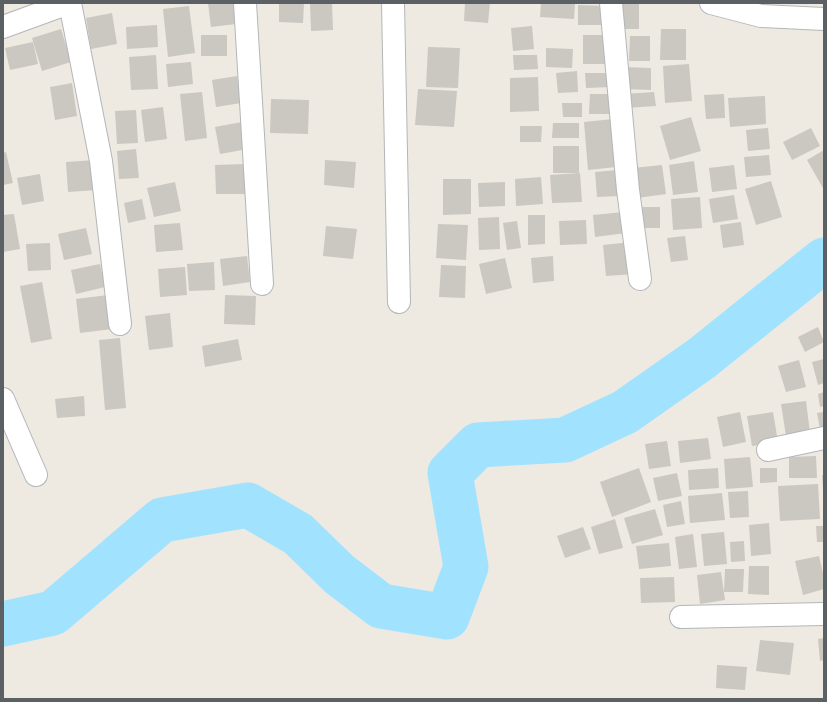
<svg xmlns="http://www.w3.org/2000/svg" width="827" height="702" font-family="'Sofia Sans Condensed',sans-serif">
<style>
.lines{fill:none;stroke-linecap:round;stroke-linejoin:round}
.river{stroke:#a1e3ff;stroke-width:45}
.building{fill:#cbc7c1}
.minor-casing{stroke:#b3b6ba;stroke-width:24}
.minor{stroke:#fff;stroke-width:22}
</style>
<rect width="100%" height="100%" fill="#eeeae2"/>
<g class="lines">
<polyline class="river" points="3,624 53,613 162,520 248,505 298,534 339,574 381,606 447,617 466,567 450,473 478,445 565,440 625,412 702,358 824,260"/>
</g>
<g class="building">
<polygon points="208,3 241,3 244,23 211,27"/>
<polygon points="279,3 304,3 303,23 279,22"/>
<polygon points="310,3 332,3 333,30 311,31"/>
<polygon points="465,3 490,3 488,23 464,21"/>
<polygon points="541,3 575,3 574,19 540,17"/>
<polygon points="617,3 639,3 639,29 616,29"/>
<polygon points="578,5 606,6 605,25 578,25"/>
<polygon points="189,6 195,53 168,57 163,9"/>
<polygon points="112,13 117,44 91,49 86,18"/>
<polygon points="157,25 158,47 127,49 126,27"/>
<polygon points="532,26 534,49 513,51 511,28"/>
<polygon points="61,29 71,62 42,71 32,38"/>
<polygon points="661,29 686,29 686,60 660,60"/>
<rect x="201" y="35" width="26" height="21"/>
<rect x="583" y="35" width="27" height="29"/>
<polygon points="630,36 650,36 650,61 629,61"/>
<polygon points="33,42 38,64 10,70 5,48"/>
<polygon points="428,47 460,48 458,88 426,87"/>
<polygon points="546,48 573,49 572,68 546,67"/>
<polygon points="156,55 158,89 131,90 129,57"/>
<polygon points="513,55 537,55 538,69 514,70"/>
<polygon points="191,62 193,84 168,87 166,64"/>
<polygon points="689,64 692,101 665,103 663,66"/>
<polygon points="623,67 651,68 651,90 623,89"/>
<polygon points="577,71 578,92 558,93 556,73"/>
<polygon points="585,73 612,73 612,87 586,88"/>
<polygon points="237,76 241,103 216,107 212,80"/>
<polygon points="538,77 539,111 510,112 510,78"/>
<polygon points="72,83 77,116 55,120 50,87"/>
<polygon points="418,89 457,91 454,127 415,125"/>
<polygon points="202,92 207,138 185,141 180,94"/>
<polygon points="654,92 656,106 625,108 624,94"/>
<polygon points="590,94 615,94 615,114 589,114"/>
<polygon points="724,94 725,118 706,119 704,95"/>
<polygon points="765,96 766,124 730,127 728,98"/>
<polygon points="271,99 309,100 308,134 270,133"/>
<polygon points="562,103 582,103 582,117 563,117"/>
<polygon points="163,107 167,139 145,142 141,110"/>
<polygon points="136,110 138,143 117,144 115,111"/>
<polygon points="691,117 701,151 670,160 660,126"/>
<polygon points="613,119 616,167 588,170 584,122"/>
<polygon points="242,122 248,149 220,154 215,127"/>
<polygon points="553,123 579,123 579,138 552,138"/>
<polygon points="520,126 542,126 541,142 520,142"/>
<polygon points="768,128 770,149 748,151 746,130"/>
<polygon points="811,128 820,146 792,160 783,142"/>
<rect x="553" y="146" width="26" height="27"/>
<polygon points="136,149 139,178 119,179 117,151"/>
<polygon points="824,150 824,190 807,160"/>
<polygon points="6,152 13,183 3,185 3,153"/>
<polygon points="769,155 771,175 746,177 744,157"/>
<polygon points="95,160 97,190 68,192 66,162"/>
<polygon points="325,160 356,162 354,188 324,185"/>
<polygon points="694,161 698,192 673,195 669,165"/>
<polygon points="245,164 245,194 216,194 215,165"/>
<polygon points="662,165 666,194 637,198 633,168"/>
<polygon points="734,165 737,189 712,192 709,168"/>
<polygon points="617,170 619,196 597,197 595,172"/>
<polygon points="580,173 582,202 552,203 550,175"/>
<polygon points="40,174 44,201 22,205 17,178"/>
<polygon points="541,177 543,204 516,206 515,179"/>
<polygon points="443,179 471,179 471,214 443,215"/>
<polygon points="771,181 782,217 756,225 745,189"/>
<polygon points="175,182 181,211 154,217 147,188"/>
<polygon points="505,182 505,206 479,207 478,183"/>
<polygon points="734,195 738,219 713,223 709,199"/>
<polygon points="700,197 702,228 673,230 671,199"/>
<polygon points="142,199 146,219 128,223 124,203"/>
<rect x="636" y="207" width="24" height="21"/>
<polygon points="624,212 626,233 595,237 593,215"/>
<polygon points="14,214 20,249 3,252 3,215"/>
<polygon points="528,215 545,215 545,244 528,245"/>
<polygon points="499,217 500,249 479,250 478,218"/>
<polygon points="586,220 587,244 560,245 559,221"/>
<polygon points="517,221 521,248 507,250 503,223"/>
<polygon points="741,222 744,245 723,248 720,225"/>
<polygon points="180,223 183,250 156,252 154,225"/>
<polygon points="438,224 468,225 466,260 436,258"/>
<polygon points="326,226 357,229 353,259 323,256"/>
<polygon points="86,228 92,254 64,260 58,234"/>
<polygon points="685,236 688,260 671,262 667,238"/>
<polygon points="631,242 634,274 606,276 603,245"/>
<polygon points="50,243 51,270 28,271 26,244"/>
<polygon points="247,256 250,282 223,286 220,259"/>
<polygon points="553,256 554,281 533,283 531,258"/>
<polygon points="505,258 512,288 486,294 479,264"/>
<polygon points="214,262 215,290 189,291 187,264"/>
<polygon points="100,264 105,287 76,294 71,270"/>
<polygon points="441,265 466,266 465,298 439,297"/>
<polygon points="185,267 187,295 160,297 158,269"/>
<polygon points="42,282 52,339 31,343 20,286"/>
<polygon points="108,295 112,329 80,333 76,299"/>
<polygon points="225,295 256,296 255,325 224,324"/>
<polygon points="170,313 173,347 149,350 145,316"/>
<polygon points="818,327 824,342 805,352 798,337"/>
<polygon points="120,338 126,408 105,410 99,340"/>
<polygon points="238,339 242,360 205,367 202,346"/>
<polygon points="824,359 824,383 818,385 812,362"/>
<polygon points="799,360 806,387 786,392 778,366"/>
<polygon points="824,392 824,406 820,407 818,394"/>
<polygon points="84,396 85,416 57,418 55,399"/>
<polygon points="806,401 810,433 786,436 781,404"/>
<polygon points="740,412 746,442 723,447 717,417"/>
<polygon points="773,412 778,442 752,446 747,416"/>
<polygon points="824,412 824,433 821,434 817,413"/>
<polygon points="708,438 711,459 680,463 678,441"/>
<polygon points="667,441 671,466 649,469 645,444"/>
<polygon points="816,456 817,478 789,478 789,457"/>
<polygon points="750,457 753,487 726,489 724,459"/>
<polygon points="639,468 651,502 612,517 600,482"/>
<polygon points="718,468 719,488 689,490 688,470"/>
<polygon points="760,468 777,468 777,482 760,483"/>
<polygon points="677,473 682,496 658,501 653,478"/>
<polygon points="822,475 824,475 824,489 823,489"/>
<polygon points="818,484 820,519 780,521 778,486"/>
<polygon points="748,491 749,517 730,518 728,492"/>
<polygon points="722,493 725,520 690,523 688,496"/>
<polygon points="681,501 685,524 667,527 663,505"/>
<polygon points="655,509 663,535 632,544 624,518"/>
<polygon points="615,519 623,548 599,554 591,527"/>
<polygon points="769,523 771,554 751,556 749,525"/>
<polygon points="816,526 824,526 824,542 817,542"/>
<polygon points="583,527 591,549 565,558 557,536"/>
<polygon points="724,532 727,564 704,566 701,534"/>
<polygon points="693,534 697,567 679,569 675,537"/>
<polygon points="744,541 745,561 731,562 730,542"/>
<polygon points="669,543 671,566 639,569 636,546"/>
<polygon points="819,556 824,578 824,589 803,595 795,561"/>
<polygon points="749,566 769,566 769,595 748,594"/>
<polygon points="725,569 744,569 743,592 724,592"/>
<polygon points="721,572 725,600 700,604 697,575"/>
<polygon points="674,577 675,602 641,603 640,578"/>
<polygon points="824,638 824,660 820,661 818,639"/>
<polygon points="760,640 794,643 790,675 756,671"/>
<polygon points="717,665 747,667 745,690 716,688"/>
</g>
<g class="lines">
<defs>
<g id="minor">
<polyline points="70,3 101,161 120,324"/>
<polyline points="245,3 262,284"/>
<polyline points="393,3 399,302"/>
<polyline points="611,3 628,190 640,279"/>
<polyline points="711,3 761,16 824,19"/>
<polyline points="3,27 69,3"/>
<polyline points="3,399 36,475"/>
<polyline points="768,450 824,438"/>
<polyline points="681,617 824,614"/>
</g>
</defs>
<use href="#minor" class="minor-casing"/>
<use href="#minor" class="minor"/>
</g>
<rect width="827" height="702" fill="none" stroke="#5a6064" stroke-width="8"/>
</svg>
